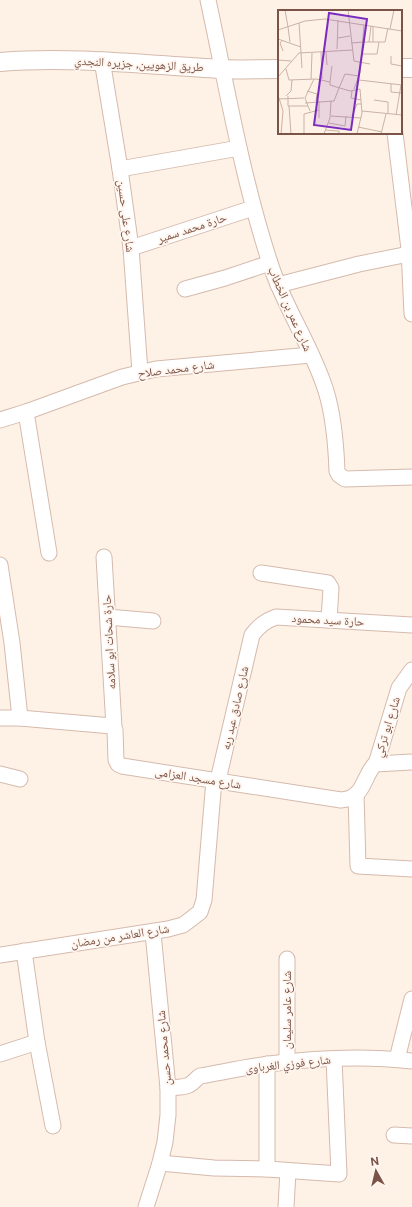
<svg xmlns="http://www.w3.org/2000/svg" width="412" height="1207" font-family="'Public Sans','Noto Naskh Arabic',sans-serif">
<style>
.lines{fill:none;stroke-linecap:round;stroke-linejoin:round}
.minor-casing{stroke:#d5baad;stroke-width:17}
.tertiary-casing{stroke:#d5baad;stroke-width:20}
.minor{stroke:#fff;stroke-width:15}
.tertiary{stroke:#fff;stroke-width:18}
.labels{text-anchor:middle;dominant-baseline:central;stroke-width:3.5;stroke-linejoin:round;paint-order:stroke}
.street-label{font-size:12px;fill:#7b5347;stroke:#fff6ef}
.inset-road{fill:none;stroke:#cab2a6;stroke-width:1}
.view{fill:#7b2cbf;fill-opacity:0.15;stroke:#7b2cbf;stroke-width:2}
.inset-edge{fill:none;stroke:#7b5347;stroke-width:2}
</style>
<rect width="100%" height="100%" fill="#fef2e6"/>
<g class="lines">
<defs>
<g id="minor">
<path d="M208 0C227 88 242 177 270 263 284 307 312 346 326 391 334 417 336 444 337 471L339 475 345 479 412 477"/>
<polyline points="102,60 120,169 131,248 140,372"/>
<polyline points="395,133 409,249 412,314"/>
<polyline points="120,169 239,148"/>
<polyline points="131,248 253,208"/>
<polyline points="278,285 359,264 409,254"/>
<polyline points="185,289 225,278 270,263"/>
<polyline points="26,412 49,553"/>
<polyline points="0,420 26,412 122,377 156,369 311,355"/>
<polyline points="104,557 114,727"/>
<polyline points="0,565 12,643 20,718"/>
<polyline points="261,573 328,583 331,588 329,620"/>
<polyline points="108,617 153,621"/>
<path d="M0 718H20L112 726 115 730 116 760 118 764 122 766 341 800C365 798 362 778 375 764L412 762"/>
<polyline points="376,764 399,688 412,670"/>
<polyline points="0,774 20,779"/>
<path d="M218 780 252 635C259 626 265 621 276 617L412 625"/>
<polyline points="356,794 358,866 412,869"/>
<polyline points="24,951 37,1042 53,1126"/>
<polyline points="0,955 168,929 183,925 191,919 200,912 204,900 214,780"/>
<polyline points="0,1054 37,1042"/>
<polyline points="397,1059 412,999"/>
<polyline points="287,1062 287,959"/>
<path d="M168 1088C175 1087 183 1088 189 1085 194 1083 196 1078 200 1076 223 1072 246 1067 269 1064 315 1058 366 1056 412 1061"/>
<polyline points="394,1135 412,1136"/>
<polyline points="160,1163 214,1168 267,1169 339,1174 334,1059"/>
<polyline points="267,1169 267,1064"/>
<polyline points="146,1207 160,1163 165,1142 168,1115 168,1088 153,933"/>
<polyline points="286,1207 288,1171"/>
</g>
<g id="tertiary">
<path d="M0 62C74 56 147 65 221 69 240 70 260 69 279 69"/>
<polyline points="401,68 412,68"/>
</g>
</defs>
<use href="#minor" class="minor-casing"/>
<use href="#tertiary" class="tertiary-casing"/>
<use href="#minor" class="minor"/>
<use href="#tertiary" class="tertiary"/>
</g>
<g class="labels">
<g class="street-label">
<text transform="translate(139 64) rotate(3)">طريق الزهويين, جزيره النجدي</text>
<text transform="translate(126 216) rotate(83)">شارع على حسين</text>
<text transform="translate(192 228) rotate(-18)">حارة محمد سمير</text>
<text transform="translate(290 309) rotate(66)">شارع عمر بن الخطاب</text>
<text transform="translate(176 369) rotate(-7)">شارع محمد صلاح</text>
<text transform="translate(328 620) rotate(3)">حارة سيد محمود</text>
<text transform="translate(109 642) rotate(-93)">حارة شحات ابو سلامه</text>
<text transform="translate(235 708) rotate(-77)">شارع صادق عبد ربه</text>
<text transform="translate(387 727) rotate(-73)">شارع ابو تركي</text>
<text transform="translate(198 778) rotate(9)">شارع مسجد العزامى</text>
<text transform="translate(120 936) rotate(-9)">شارع العاشر من رمضان</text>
<text transform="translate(287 1010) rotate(-90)">شارع عامر سليمان</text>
<text transform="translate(164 1048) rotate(-95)">شارع محمد حسن</text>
<text transform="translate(288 1064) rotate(-6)">شارع فوزي الغرباوى</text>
</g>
</g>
<g transform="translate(278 10)">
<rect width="124" height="124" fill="#fef2e6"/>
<path class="inset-road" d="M7 0 10 17M70 0 76 51 92 54M21 13 24 58M95 16V32M10 17 12 32M112 19 116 0M0 20 27 11 47 9 124 21M60 28 72 26M0 29 23 37M86 32H107L110 18M91 32 93 16M73 33 86 32M59 39 60 10M5 41 2 33 5 30M43 42 44 69M48 42 49 55M85 44H99L101 32M113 46V54L124 56M0 50 13 51M8 59 11 70 38 69 52 72V75L72 81 82 79 84 103 79 124M0 67 21 43 75 40M33 69 34 43M81 70 124 75M52 72 54 56M113 74V82L124 83M61 78 67 64 81 66M76 79 82 63 86 15M29 81 39 84 38 91M74 81 73 88 83 90M8 86 13 81 14 70M10 86V96H30M1 88 5 101 3 124M0 89 26 88M96 90 110 92V104M41 91V108M27 93 56 91 61 78M11 96 13 124M32 101 27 88 36 69M84 101 124 105M118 105 123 75M53 106 83 108M74 106 79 94H84M51 113 67 116 68 106M80 117 104 122M47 120 61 121V124M26 124V104L41 100M46 124 52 108 53 91M103 124 108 104"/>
<path class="view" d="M51 3 89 9 73 120 36 115Z"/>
<rect width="124" height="124" class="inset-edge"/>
</g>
<g transform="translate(376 1171) rotate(352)" stroke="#fff6ef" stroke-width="3" paint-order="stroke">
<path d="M0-3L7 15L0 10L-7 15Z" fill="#7b5347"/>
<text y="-6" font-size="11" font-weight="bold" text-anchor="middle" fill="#7b5347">N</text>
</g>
</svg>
